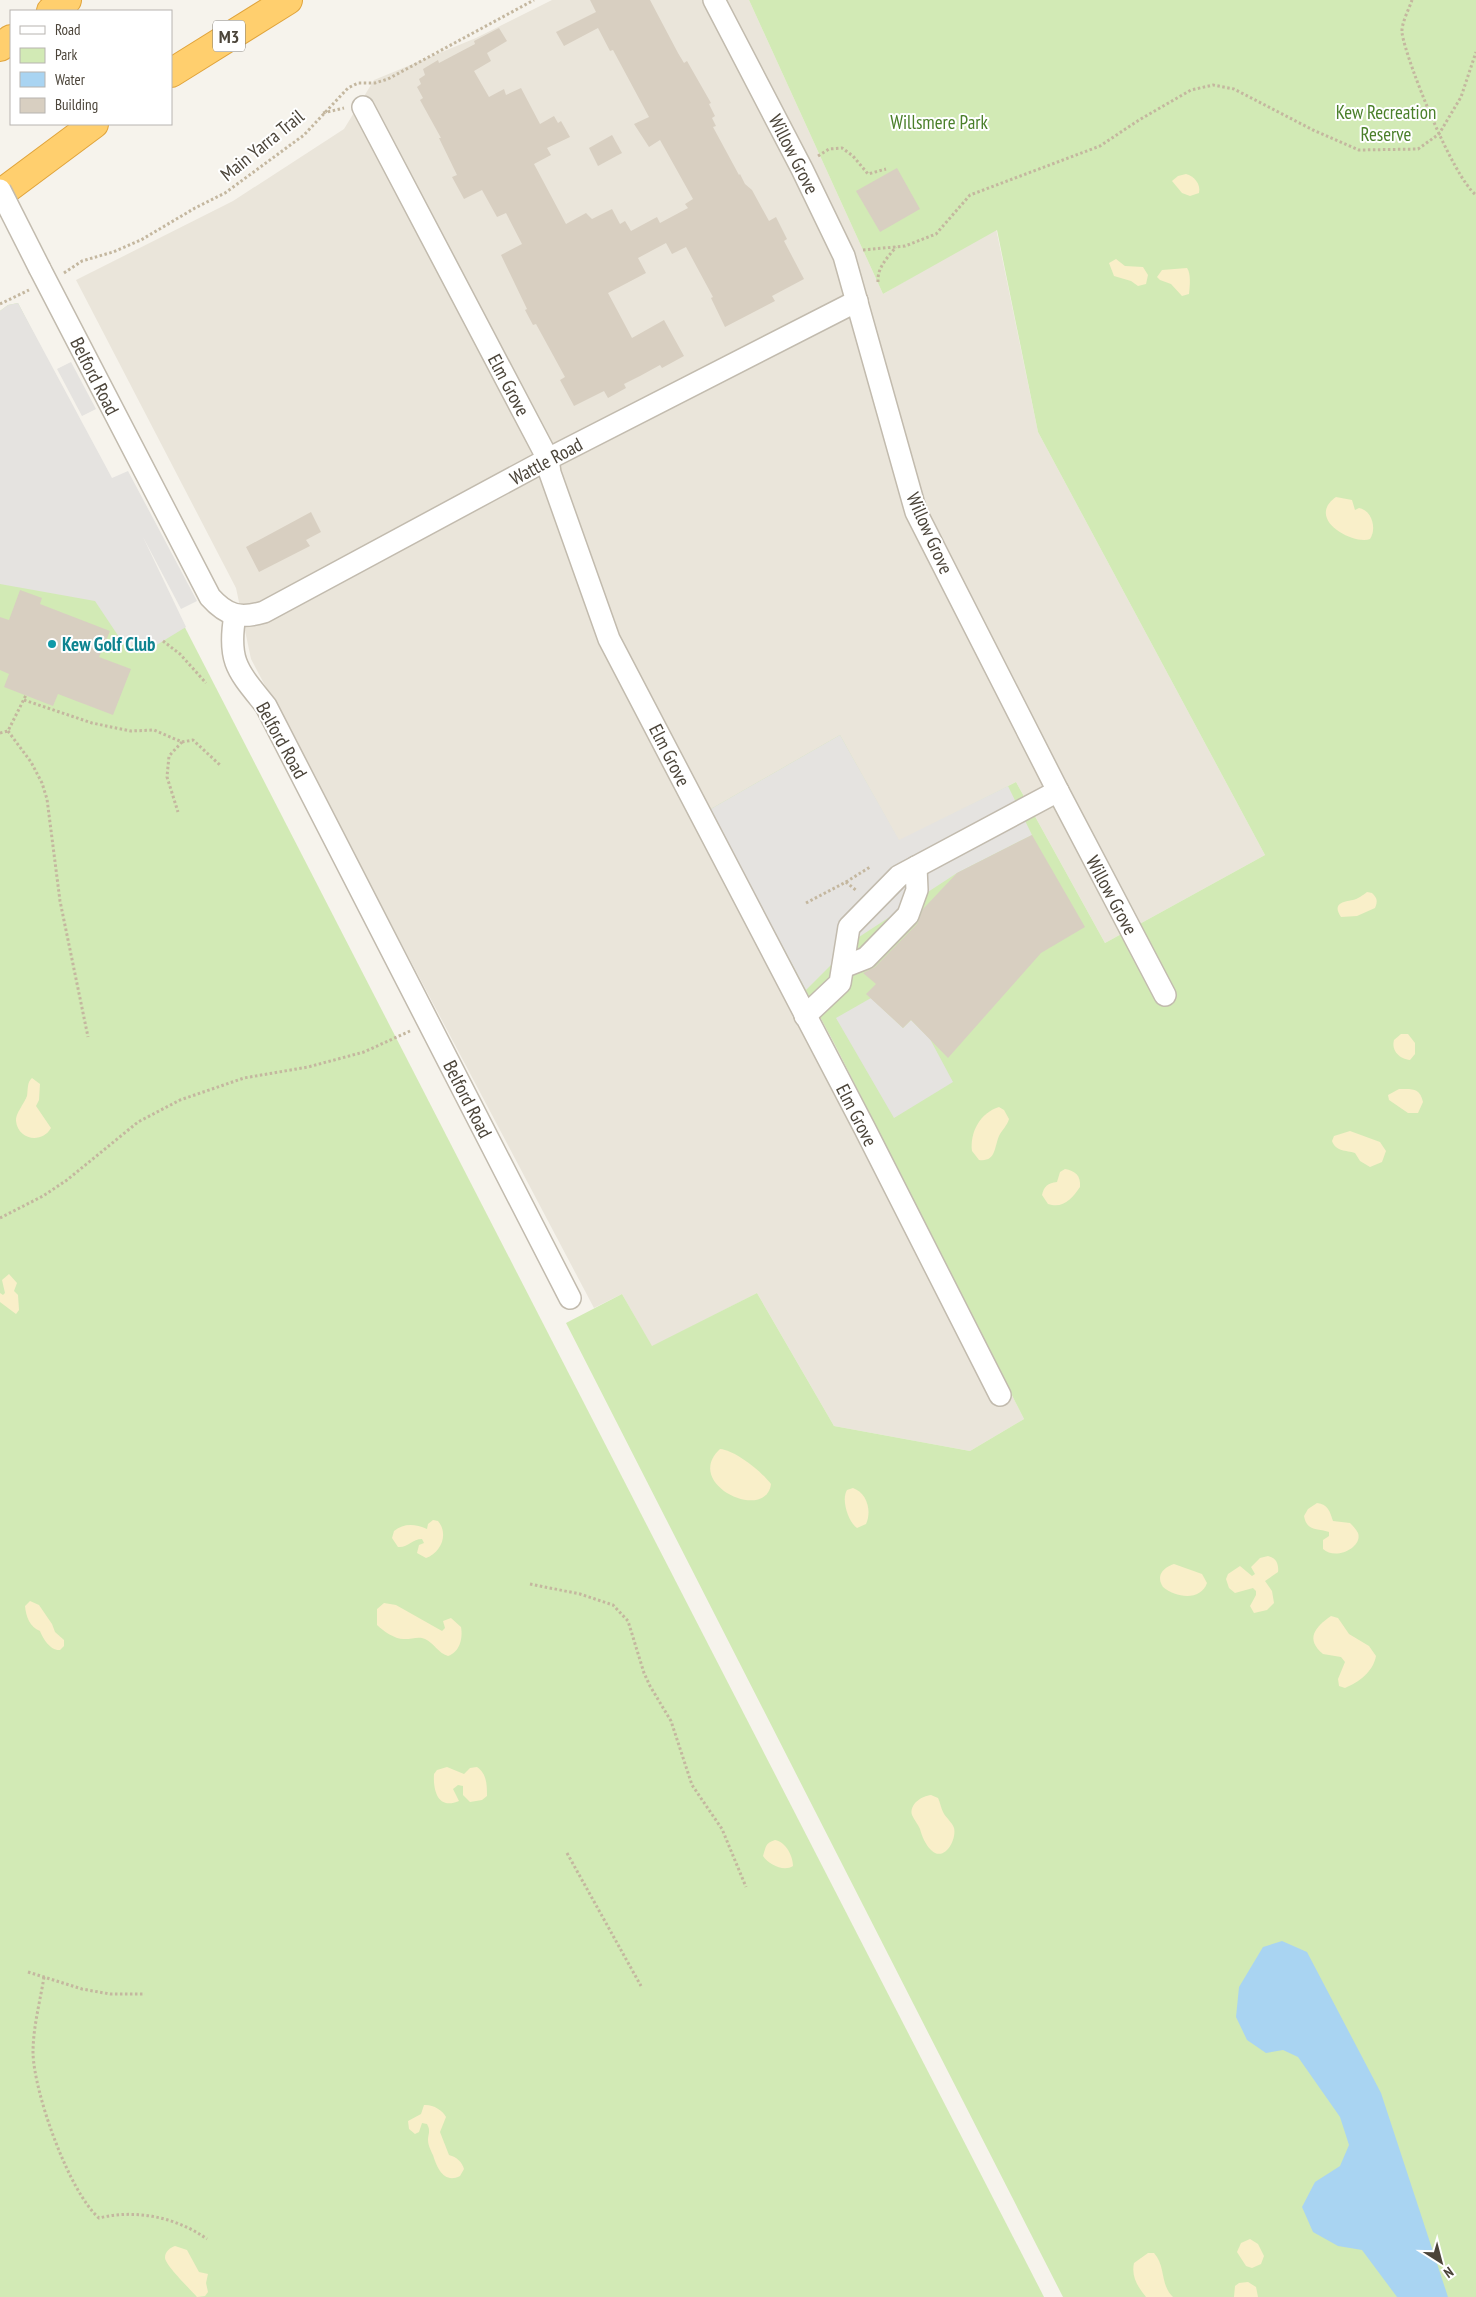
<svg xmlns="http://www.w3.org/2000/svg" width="1476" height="2297" font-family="'PT Sans Narrow',sans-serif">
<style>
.residential{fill:#eae5da}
.green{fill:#d2eab5}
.sand{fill:#f9efc9}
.parking{fill:#e5e3e0}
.water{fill:#a9d4f2}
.building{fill:#d8cfc1}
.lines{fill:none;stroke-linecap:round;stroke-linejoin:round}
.minor-casing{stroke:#c2bbae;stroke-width:24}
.highway-casing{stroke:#e0a43c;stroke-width:30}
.path{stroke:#c4b79f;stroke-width:3;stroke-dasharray:2.5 2.5;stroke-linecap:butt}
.minor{stroke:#fff;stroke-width:21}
.highway{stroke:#ffcf6e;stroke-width:28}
.minor-bridge-casing{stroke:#c2bbae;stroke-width:24;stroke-linecap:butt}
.minor-bridge{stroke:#fff;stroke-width:21}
.culture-dot{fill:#0f9aa8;stroke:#fff;stroke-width:2}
.labels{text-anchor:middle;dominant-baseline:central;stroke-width:4;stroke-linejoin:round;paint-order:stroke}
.shield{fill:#fff;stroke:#817c74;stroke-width:1}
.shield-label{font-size:18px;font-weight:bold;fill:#4b4439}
.park-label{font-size:19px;fill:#4a7f2a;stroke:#fff}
.street-label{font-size:19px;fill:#4b4439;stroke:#fff}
.culture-label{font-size:19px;font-weight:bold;fill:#0d838f;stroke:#fff;text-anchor:start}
</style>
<rect width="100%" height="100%" fill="#f6f3ec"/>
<polygon class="residential" points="552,0 749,0 883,294 996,228 1038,432 1265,855 1105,943 1016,782 899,841 709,810 834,1043 1024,1419 970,1451 834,1426 757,1293 652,1347 622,1294 594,1308 251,659 236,588 76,280 233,201 344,129 374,80 476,38"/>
<g class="green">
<polygon points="749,0 1476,0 1476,2297 1063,2297 566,1323 622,1294 652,1346 757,1293 834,1426 970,1451 1024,1419 834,1043 709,810 840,735 899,841 1016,782 1105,943 1265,855 1038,432 997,230 883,294"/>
<polygon points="18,303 1044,2297 0,2297 0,311 8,305"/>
</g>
<g class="sand">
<path d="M1186 174C1194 176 1201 184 1199 193L1190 196 1182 193 1172 181 1178 176Z"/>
<polygon points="1116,259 1125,266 1143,267 1148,275 1146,284 1138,286 1131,281 1114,276 1109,263"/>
<path d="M1187 268C1191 273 1190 286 1189 294L1182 296 1171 284 1160 280 1157 277 1162 270Z"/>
<path d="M1336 497 1352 500 1355 510 1359 508C1372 510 1377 529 1370 539 1353 545 1305 519 1336 497Z"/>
<path d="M1367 892 1372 893C1377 898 1378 901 1375 908L1357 916 1341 917C1332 903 1343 902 1353 900 1358 899 1363 895 1367 892Z"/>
<path d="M1401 1034H1408L1415 1043V1054L1410 1060C1400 1059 1391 1051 1394 1040Z"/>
<path d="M32 1078 40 1084 39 1100 36 1106 51 1128C42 1144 18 1140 16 1121 15 1114 24 1104 27 1096 28 1089 27 1082 32 1078Z"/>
<path d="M1399 1089C1411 1089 1420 1087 1423 1102L1418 1113H1408L1389 1100 1388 1095Z"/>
<path d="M999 1107 1004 1110 1009 1119C1007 1126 1002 1130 999 1136 994 1148 996 1162 979 1160L972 1151C970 1132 980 1113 999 1107Z"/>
<path d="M1350 1131 1380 1142 1386 1151 1382 1162 1370 1167 1360 1161 1355 1153C1346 1150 1336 1152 1332 1141L1334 1136Z"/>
<path d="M1065 1169C1075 1171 1081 1175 1080 1187 1072 1199 1063 1209 1048 1204L1042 1195C1044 1186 1048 1183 1057 1182L1060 1172Z"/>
<polygon points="9,1274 17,1283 14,1291 18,1295 19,1310 16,1314 0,1302 0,1293 3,1295 5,1293 2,1280"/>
<path d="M720 1449C735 1450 762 1472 771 1484 766 1523 682 1484 720 1449Z"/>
<path d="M853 1488C867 1493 872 1511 866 1524L857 1528C848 1522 841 1499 847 1490Z"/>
<path d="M1317 1503C1328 1504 1330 1512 1333 1521L1350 1523C1353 1526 1356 1529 1358 1533 1363 1547 1336 1561 1323 1549V1540L1329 1536V1532C1317 1528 1307 1532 1304 1516L1308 1509Z"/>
<path d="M433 1520 438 1521C449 1534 441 1553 426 1558L417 1553 419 1545 424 1543 422 1539C412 1539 408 1548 398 1547L392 1538 394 1531C404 1523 415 1524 427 1529L428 1524Z"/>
<path d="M1268 1556C1276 1558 1279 1564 1278 1572L1265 1581 1272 1591 1274 1603 1267 1610 1254 1613 1250 1606 1256 1595V1591L1253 1588 1235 1593 1229 1588 1226 1579 1228 1574 1240 1566 1252 1576 1255 1574 1251 1567 1260 1558Z"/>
<path d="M1174 1564 1202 1574 1207 1583C1201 1601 1176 1598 1163 1587 1156 1576 1162 1568 1174 1564Z"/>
<path d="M30 1601 39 1605 52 1624 55 1632 64 1640V1646L60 1650C51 1651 43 1639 40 1631 30 1627 26 1617 25 1606Z"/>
<path d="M384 1603 396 1605 442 1631 445 1628 443 1621 451 1618 461 1627C463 1638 460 1652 448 1656 438 1653 434 1643 425 1639 419 1636 412 1639 405 1639 396 1640 383 1631 377 1625V1609Z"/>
<path d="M1331 1616 1338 1618 1349 1634 1369 1646 1376 1656C1373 1672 1359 1682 1345 1688L1339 1686 1338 1679 1345 1662 1341 1657 1323 1654C1305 1639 1315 1627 1331 1616Z"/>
<path d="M447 1767 464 1774 470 1768 477 1767C487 1774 487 1785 487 1796L482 1800 470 1802 463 1795V1786L458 1785 453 1789 459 1801C438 1810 433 1791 434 1774L437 1770Z"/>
<path d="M931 1795 938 1798C940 1802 941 1808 943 1812 946 1818 952 1822 954 1828 957 1840 944 1863 931 1850 925 1844 922 1836 920 1829 918 1824 914 1820 912 1815 909 1804 922 1796 931 1795Z"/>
<path d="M775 1840C786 1842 793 1856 793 1866 784 1872 769 1865 763 1856 766 1847 765 1843 775 1840Z"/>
<path d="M424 2105C432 2104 443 2110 446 2117L440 2132 449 2155C457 2157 462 2162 464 2169L460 2176C444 2184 437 2168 433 2155 431 2151 428 2145 428 2140 428 2134 431 2131 427 2124L422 2123 419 2132 415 2134 409 2129 408 2121 421 2114Z"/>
<polygon points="1250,2239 1258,2244 1264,2256 1261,2264 1252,2268 1246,2266 1237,2252 1241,2243"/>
<path d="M175 2246 187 2250 199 2272 208 2274 206 2283 208 2292 205 2296 197 2297C191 2290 166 2266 165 2258 165 2251 170 2248 175 2246Z"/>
<path d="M1148 2253H1154C1166 2266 1160 2285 1173 2297H1146C1138 2287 1131 2277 1134 2263Z"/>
<polygon points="1248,2282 1256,2287 1258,2297 1234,2297 1235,2286 1239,2283"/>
</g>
<g class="parking">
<polygon points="18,303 112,478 128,471 197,601 181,609 143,537 186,627 145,652 140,640 127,649 95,601 0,584 0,311 8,305"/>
<polygon points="71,362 96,409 82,416 57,369"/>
<polygon points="840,735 899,840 1008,786 1032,835 957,873 859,937 806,990 709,810"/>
<polygon points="871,998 903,1028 911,1020 930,1039 953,1082 894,1118 836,1018"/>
</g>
<polygon class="water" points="1282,1941 1307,1952 1381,2093 1448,2297 1397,2297 1362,2250 1338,2246 1313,2232 1302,2207 1315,2182 1340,2166 1349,2145 1340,2117 1298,2057 1283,2050 1266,2053 1247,2040 1236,2017 1239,1987 1263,1947"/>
<g class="building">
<polygon points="590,0 650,0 678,53 684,63 687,61 711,103 709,104 715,116 712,118 716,126 713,127 739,175 740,174 745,184 752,190 769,221 776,217 787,239 784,241 804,279 772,296 775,301 725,327 711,298 713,297 686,247 672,254 666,243 638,258 646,273 608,293 632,338 664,320 684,356 662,368 660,365 640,376 624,384 626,388 608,398 604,391 574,406 560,380 565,377 536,324 533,325 525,310 527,309 501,255 522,244 506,213 497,217 482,190 464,199 452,177 457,175 439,138 441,138 420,100 423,98 417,87 421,84 419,79 425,75 423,69 438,60 439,63 475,44 474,41 499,28 507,41 487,53 491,61 474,71 489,97 504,89 506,95 521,88 540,124 554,116 558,123 561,121 570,137 547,148 551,155 534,164 566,224 586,213 592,219 612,209 620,224 625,221 631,231 657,217 660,223 688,208 685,204 693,199 660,140 649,147 634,124 649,117 613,50 610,51 598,28 564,46 556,32 596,12"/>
<polygon points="612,135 622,153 598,166 589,148"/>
<polygon points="897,168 920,209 880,232 856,191"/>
<polygon points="311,512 321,532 306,540 310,546 259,572 246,547"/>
<polygon points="20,590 42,598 40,604 110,631 99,657 131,669 113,715 58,694 53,706 4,687 9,674 0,670 0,617 9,620"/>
<polygon points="1032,835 1085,927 1041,953 948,1058 911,1020 903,1028 866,994 876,984 863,973 875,967 917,924 923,909 957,873"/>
</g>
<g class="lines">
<defs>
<g id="minor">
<polyline points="714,0 802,169 844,256 916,512 1058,791 1165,995"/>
<polyline points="363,107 548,459 550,473 609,639 865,1129 1000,1395"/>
<path d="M40 269 210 597C227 616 240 619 264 612L548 459 857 301"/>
<path d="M235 615C227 662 238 671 266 706L570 1298"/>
<polyline points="843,967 866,958 908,915 917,890 916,867"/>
<polyline points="805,1016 840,983 849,927 899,876 1058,791"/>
</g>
<g id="highway">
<polyline points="51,11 67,0"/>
<polyline points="0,47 11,39"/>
<polyline points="171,73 288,0"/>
<polyline points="0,194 94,124"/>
</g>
</defs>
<use href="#minor" class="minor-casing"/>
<use href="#highway" class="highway-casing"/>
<g class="path">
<path d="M1412 0C1409 9 1401 24 1402 33 1407 63 1453 177 1476 195"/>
<polyline points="323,113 344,108"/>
<polyline points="818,156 829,149 842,148 853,156 868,174 886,169"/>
<polyline points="863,250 905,246 936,234 970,195 1100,146 1139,120 1191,90 1213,85 1234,89 1313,130 1359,150 1418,149 1439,134 1461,97 1476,52"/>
<polyline points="64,273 82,261 113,252 141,240 195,208 225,193 304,135 348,88 358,83 375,83 388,79 534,0"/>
<path d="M878 282C877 268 887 258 896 247"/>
<polyline points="0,304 29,290"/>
<polyline points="163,641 180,654 206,683"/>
<polyline points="24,700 92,723 131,731 154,730 182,742 169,756 167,777 178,812"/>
<polyline points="8,731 31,762 42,783 47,799 60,901 88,1037"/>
<polyline points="0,733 8,731 26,695"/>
<polyline points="182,742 193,740 220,765"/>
<polyline points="846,882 870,867"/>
<polyline points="806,903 846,882 857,891"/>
<polyline points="0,1218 43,1196 67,1180 138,1122 180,1100 244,1078 308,1067 364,1052 410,1031"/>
<polyline points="530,1584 580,1594 613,1605 628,1621 644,1673 650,1686 671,1721 692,1785 722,1829 746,1887"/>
<polyline points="567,1853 641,1986"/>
<polyline points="28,1972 82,1989 110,1994 145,1994"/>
<path d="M44 1977C40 2002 33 2027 33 2053 34 2093 69 2192 99 2218 136 2209 176 2217 207 2239"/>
</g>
<use href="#minor" class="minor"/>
<use href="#highway" class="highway"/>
<defs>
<polyline id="minor-bridge" points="0,190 40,269"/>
</defs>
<use href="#minor-bridge" class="minor-bridge-casing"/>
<use href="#minor-bridge" class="minor-bridge"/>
</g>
<circle class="culture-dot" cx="52" cy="644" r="5"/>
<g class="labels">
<rect class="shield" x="213" y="20.5" width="32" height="31" rx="4"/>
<g class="shield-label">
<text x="229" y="36">M3</text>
</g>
<g class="park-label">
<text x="1386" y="112">Kew Recreation<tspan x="1386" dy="22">Reserve</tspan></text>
<text x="939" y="122">Willsmere Park</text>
</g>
<g class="street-label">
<text transform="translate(262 145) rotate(-39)">Main Yarra Trail</text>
<text transform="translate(794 154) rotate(63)">Willow Grove</text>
<text transform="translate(95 376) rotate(63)">Belford Road</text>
<text transform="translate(509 385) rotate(62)">Elm Grove</text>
<text transform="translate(546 461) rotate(-28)">Wattle Road</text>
<text transform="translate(930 533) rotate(66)">Willow Grove</text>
<text transform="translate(282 740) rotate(61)">Belford Road</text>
<text transform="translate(670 755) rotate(63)">Elm Grove</text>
<text transform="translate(1112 895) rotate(62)">Willow Grove</text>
<text transform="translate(468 1099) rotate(63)">Belford Road</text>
<text transform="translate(857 1115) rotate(63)">Elm Grove</text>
</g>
<g class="culture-label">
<text x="62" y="644">Kew Golf Club</text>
</g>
</g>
<rect x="10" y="10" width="162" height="115" fill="#ffffff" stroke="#b7b4b0"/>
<rect x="20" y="26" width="25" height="8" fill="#ffffff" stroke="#b7b4b0"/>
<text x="55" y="35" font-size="15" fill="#4b4439">Road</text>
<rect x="20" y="48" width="25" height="15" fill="#d2eab5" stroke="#b7b4b0"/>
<text x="55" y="60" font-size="15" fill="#4b4439">Park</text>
<rect x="20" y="72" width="25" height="15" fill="#a9d4f2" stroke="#b7b4b0"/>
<text x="55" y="85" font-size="15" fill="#4b4439">Water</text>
<rect x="20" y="98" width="25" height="15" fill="#d8cfc1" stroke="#b7b4b0"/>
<text x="55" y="110" font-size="15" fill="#4b4439">Building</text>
<g transform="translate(1441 2262) rotate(144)" stroke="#ffffff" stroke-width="4" paint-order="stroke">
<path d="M0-4L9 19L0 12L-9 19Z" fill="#4b4439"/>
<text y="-8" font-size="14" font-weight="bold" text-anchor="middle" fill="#4b4439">N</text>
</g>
</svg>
